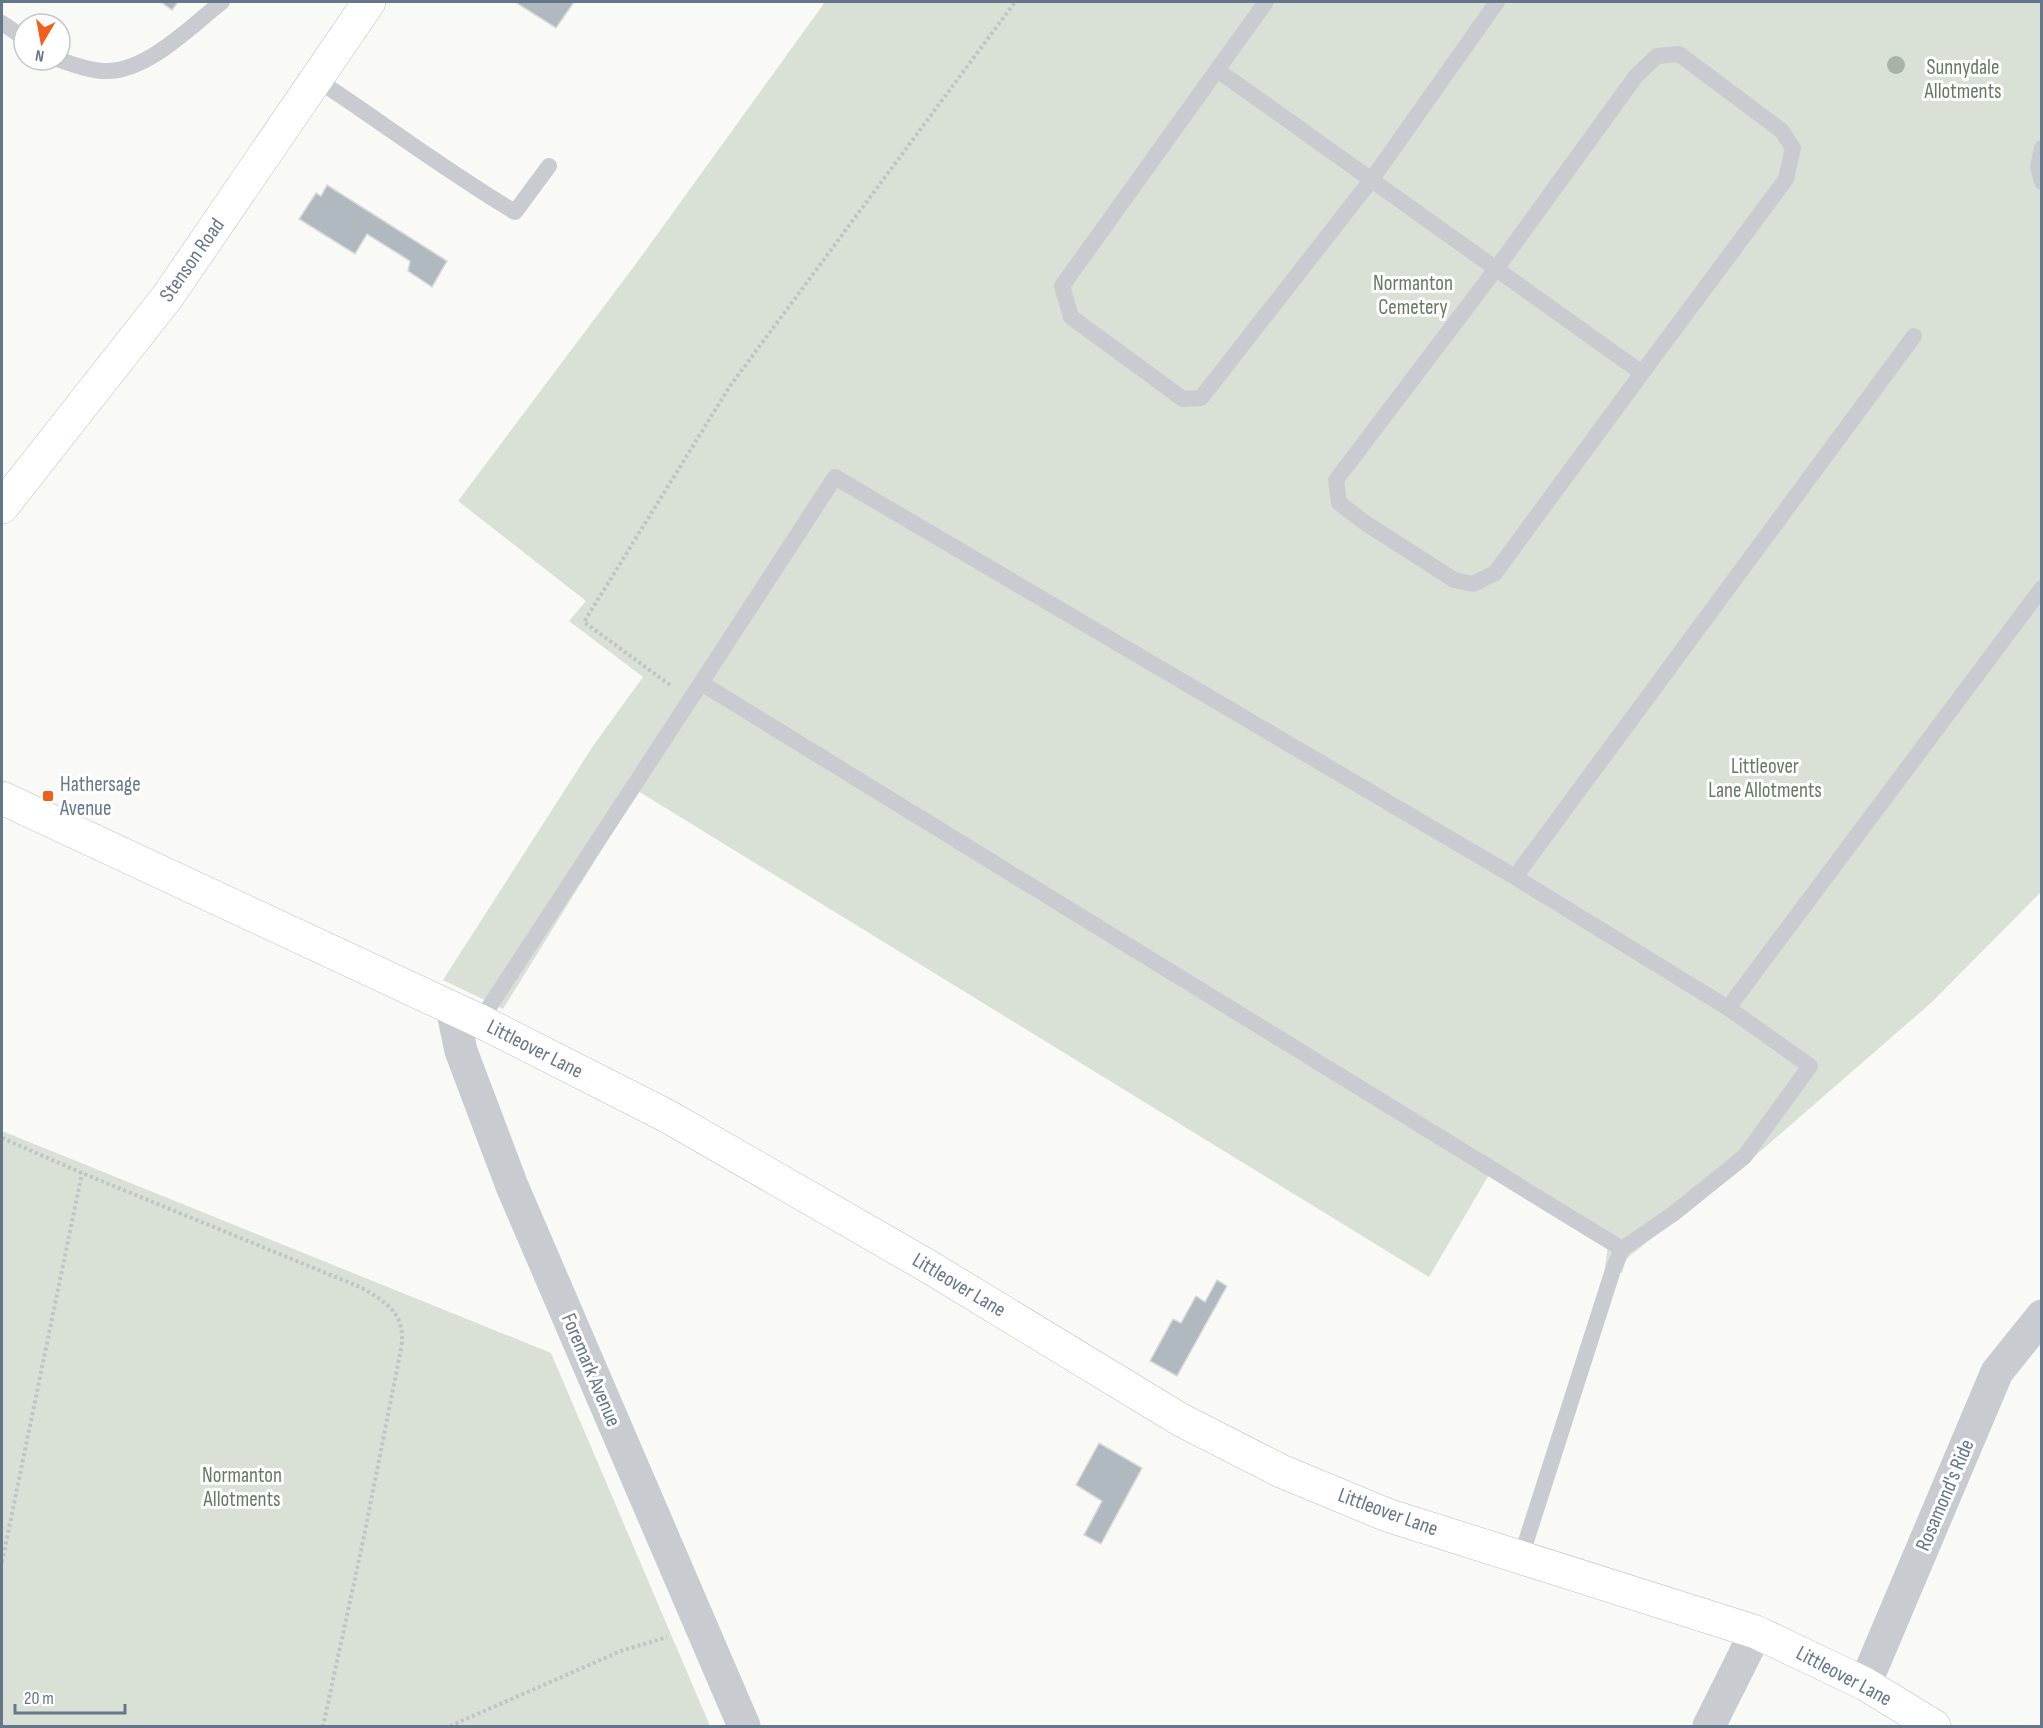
<svg xmlns="http://www.w3.org/2000/svg" width="2043" height="1728" font-family="'Sofia Sans Condensed',sans-serif">
<style>
.green{fill:#d9e1d6}
.building{fill:#b1b9c0;stroke:#dadbd8;stroke-width:1.5}
.lines{fill:none;stroke-linecap:round;stroke-linejoin:round}
.secondary-casing{stroke:#babfc4;stroke-width:34}
.path{stroke:#c1c3c6;stroke-width:4;stroke-dasharray:3 3;stroke-linecap:butt}
.lane{stroke:#c8ccd0;stroke-width:16}
.street{stroke:#c8ccd0;stroke-width:33}
.secondary{stroke:#fff;stroke-width:33}
.tree{fill:#a7b3a4}
.poi-dot{fill:#f45e1b;stroke:#fff;stroke-width:2}
.labels{text-anchor:middle;dominant-baseline:central;stroke-width:6;stroke-linejoin:round;paint-order:stroke}
.park-label{font-size:21px;fill:#647a60;stroke:#fff}
.street-label{font-size:21px;fill:#65768a;stroke:#fff}
.poi-label{font-size:21px;fill:#65768a;stroke:#fff;text-anchor:start}
</style>
<rect width="100%" height="100%" fill="#f9f9f6"/>
<g class="green">
<polygon points="825,2 2041,2 2041,892 1932,1002 1748,1162 1626,1259 1622,1273 1605,1267 1608,1245 1490,1173 1429,1277 638,791 503,1009 443,980 593,746 643,677 569,621 586,601 458,501 641,257"/>
<polygon points="2,1131 551,1353 710,1726 2,1726"/>
</g>
<g class="building">
<polygon points="161,2 178,2 172,10"/>
<polygon points="515,2 574,2 556,28"/>
<polygon points="327,185 447,261 432,287 408,271 410,261 367,234 355,254 299,219 316,193 321,196"/>
<polygon points="1217,1280 1227,1286 1177,1376 1150,1361 1173,1319 1181,1323 1196,1296 1205,1302"/>
<polygon points="1099,1443 1142,1468 1101,1544 1084,1535 1102,1501 1076,1485"/>
</g>
<g class="lines">
<defs>
<g id="secondary">
<polyline points="2,507 168,296 369,2"/>
<polyline points="2,798 480,1021 667,1116 926,1265 1181,1420 1281,1471 1387,1515 1756,1632 1865,1684 1934,1726"/>
</g>
</defs>
<use href="#secondary" class="secondary-casing"/>
<g class="path">
<polyline points="670,685 584,622 730,386 1015,2"/>
<path d="M2 1138 82 1173 360 1287C387 1302 407 1315 401 1349L362 1546 323 1726"/>
<polyline points="2,1562 82,1173"/>
<polyline points="450,1726 621,1651 667,1637"/>
</g>
<g class="lane">
<path d="M1497 2 1372 179 1201 398 1183 399 1071 317 1062 286 1217 70C1359 170 1500 271 1642 373L1786 179 1793 148 1782 131 1679 54 1657 56 1636 76 1496 269 1336 480 1339 503 1364 522 1454 580 1473 584 1495 573 1642 373"/>
<polyline points="2,23 24,38"/>
<path d="M60 60C74 65 94 72 109 71 150 69 191 26 222 2"/>
<polyline points="1217,70 1266,2"/>
<path d="M316 79C383 123 446 171 515 212L549 166"/>
<polyline points="2042,148 2038,167 2042,182"/>
<polyline points="701,683 835,477 1515,877 1728,1008 1810,1066 1744,1157 1673,1214 1622,1249 1613,1270 1521,1557"/>
<polyline points="1515,877 1914,336"/>
<polyline points="1728,1008 2042,588"/>
<polyline points="480,1021 701,683 1622,1249"/>
</g>
<g class="street">
<polyline points="452,1008 461,1051 512,1186 744,1726"/>
<polyline points="1865,1684 1997,1372 2042,1316"/>
<polyline points="1709,1726 1756,1632"/>
</g>
<use href="#secondary" class="secondary"/>
</g>
<circle class="tree" cx="1896" cy="65" r="9"/>
<rect class="poi-dot" x="42" y="790" width="12" height="12" rx="3"/>
<g class="labels">
<g class="park-label">
<text x="1963" y="67">Sunnydale<tspan x="1963" dy="24">Allotments</tspan></text>
<text x="1413" y="283">Normanton<tspan x="1413" dy="24">Cemetery</tspan></text>
<text x="1765" y="766">Littleover<tspan x="1765" dy="24">Lane Allotments</tspan></text>
<text x="242" y="1475">Normanton<tspan x="242" dy="24">Allotments</tspan></text>
</g>
<g class="street-label">
<text transform="translate(192 260) rotate(-55)">Stenson Road</text>
<text transform="translate(535 1049) rotate(27)">Littleover Lane</text>
<text transform="translate(959 1285) rotate(31)">Littleover Lane</text>
<text transform="translate(591 1370) rotate(67)">Foremark Avenue</text>
<text transform="translate(1945 1495) rotate(-67)">Rosamond's Ride</text>
<text transform="translate(1388 1512) rotate(20)">Littleover Lane</text>
<text transform="translate(1844 1676) rotate(28)">Littleover Lane</text>
</g>
<g class="poi-label">
<text x="60" y="784">Hathersage<tspan x="60" dy="24">Avenue</tspan></text>
</g>
</g>
<rect width="2043" height="1728" fill="none" stroke="#65768a" stroke-width="6"/>
<g transform="translate(42 42) rotate(190)"><circle r="28" fill="#ffffff" stroke="#c1c8d0" stroke-width="1.5"/>
<path d="M0-4.5L10 22L0 15L-10 22Z" fill="#f45e1b"/>
<text y="-9" font-size="16" font-weight="bold" text-anchor="middle" fill="#65768a">N</text>
</g>
<path d="M15 1704v9h110v-9" fill="none" stroke="#65768a" stroke-width="3"/>
<text x="24" y="1704" font-size="18" fill="#65768a" stroke="#ffffff" stroke-width="4.5" paint-order="stroke">20 m</text>
</svg>
